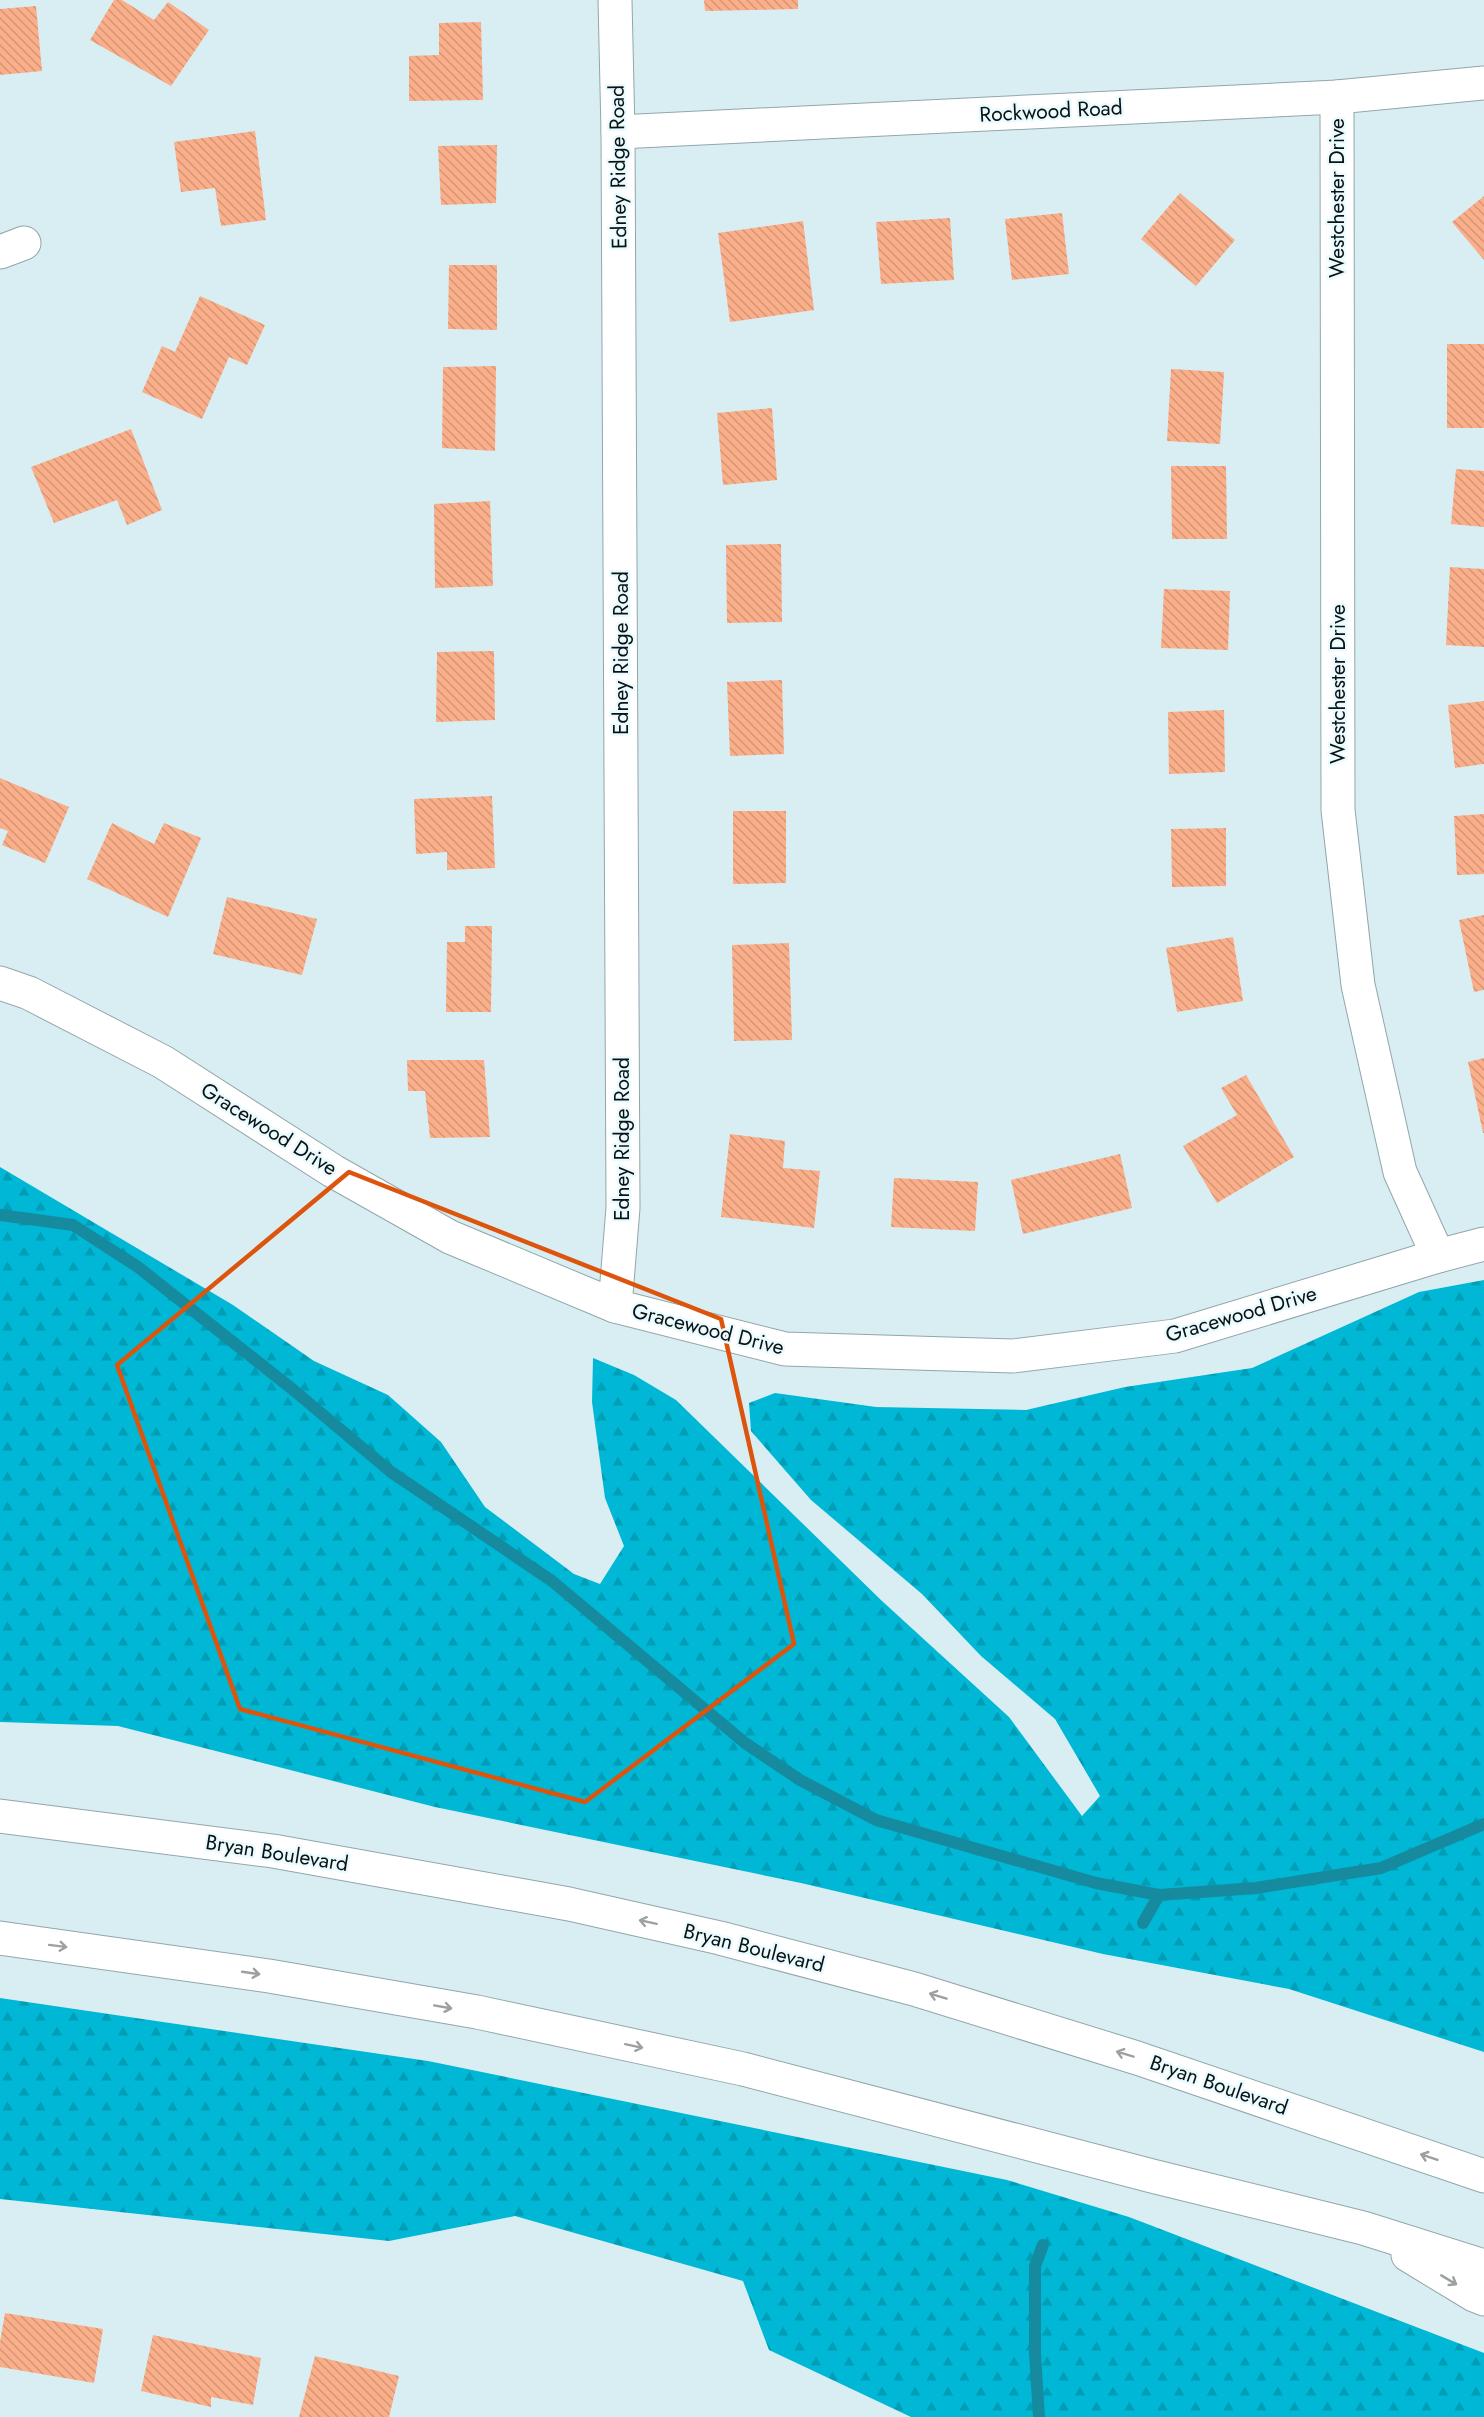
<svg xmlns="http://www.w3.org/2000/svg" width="1484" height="2417" font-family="Jost,sans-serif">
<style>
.forest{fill:url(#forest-firs)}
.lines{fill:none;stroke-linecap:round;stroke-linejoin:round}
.stream{stroke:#168b9f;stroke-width:12}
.building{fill:url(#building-back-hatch)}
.street-casing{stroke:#92a6ab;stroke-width:35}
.highway-casing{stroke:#92a6ab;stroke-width:35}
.street{stroke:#fff;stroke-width:33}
.highway{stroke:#fff;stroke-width:33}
.oneway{stroke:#9da0a1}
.marked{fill:none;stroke:#dd550c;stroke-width:4.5;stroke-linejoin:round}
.labels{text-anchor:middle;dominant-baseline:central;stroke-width:5;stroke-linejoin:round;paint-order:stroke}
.street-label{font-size:21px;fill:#0b1214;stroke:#eafbff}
</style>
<defs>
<pattern id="forest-firs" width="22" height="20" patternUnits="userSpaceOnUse" patternTransform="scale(1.5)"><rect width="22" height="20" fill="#00b8d5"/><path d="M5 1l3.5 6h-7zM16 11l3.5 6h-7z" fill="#009db6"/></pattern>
<pattern id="building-back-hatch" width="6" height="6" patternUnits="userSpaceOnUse" patternTransform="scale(1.5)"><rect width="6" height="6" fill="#faaf8a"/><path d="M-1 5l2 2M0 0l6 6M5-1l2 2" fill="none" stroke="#d59676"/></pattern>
</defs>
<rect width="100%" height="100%" fill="#d9eef3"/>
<g class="forest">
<polygon points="0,1167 233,1305 314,1361 388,1395 441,1442 485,1507 574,1574 600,1584 624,1546 605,1498 592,1402 593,1358 634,1375 676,1400 882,1601 1009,1717 1082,1816 1100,1796 1055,1719 981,1656 922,1594 811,1500 751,1431 749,1403 775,1393 876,1407 1026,1410 1125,1387 1252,1368 1419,1292 1484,1280 1484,2052 1289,1989 1103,1954 801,1883 435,1807 118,1726 0,1722"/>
<polygon points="0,1998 428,2061 1007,2180 1129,2217 1484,2353 1484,2417 911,2417 769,2350 743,2281 515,2216 389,2241 0,2199"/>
</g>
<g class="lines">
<g class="stream">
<polyline points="0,1215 73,1225 138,1267 291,1388 391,1472 552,1581 745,1743 800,1780 876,1820 1096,1883 1159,1895 1256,1888 1381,1868 1484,1824"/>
<polyline points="1143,1923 1159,1895"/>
<polyline points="1039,2417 1035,2353 1035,2266 1043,2245"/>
</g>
</g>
<g class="building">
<polygon points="114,0 122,0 154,20 168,2 209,30 171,86 90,40"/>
<polygon points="704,0 798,0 798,9 705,11"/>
<polygon points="36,6 42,71 0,75 0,9"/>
<polygon points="481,22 483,100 409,101 409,56 439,55 439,23"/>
<polygon points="255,131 266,220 221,226 215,188 181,192 174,142"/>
<polygon points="497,145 496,203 441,205 438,146"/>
<polygon points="1180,193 1235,240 1196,286 1141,239"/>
<polygon points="1484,196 1484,260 1452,222"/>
<polygon points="1062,213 1069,274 1012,280 1005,219"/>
<polygon points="950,218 954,280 881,284 876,222"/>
<polygon points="803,221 814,310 730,322 718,233"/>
<polygon points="449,265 497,265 497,330 448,329"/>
<polygon points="200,296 265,325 247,365 229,357 202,419 142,392 162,346 175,352"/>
<rect x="1447" y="344" width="37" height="84"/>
<polygon points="496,366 495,451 442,448 443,367"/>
<polygon points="1171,369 1224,372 1220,444 1167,441"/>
<polygon points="772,408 777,480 723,485 717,413"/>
<polygon points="131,429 162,510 127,525 117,500 54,523 31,467"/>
<polygon points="1171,466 1226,466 1227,539 1172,539"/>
<polygon points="1456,469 1484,471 1484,527 1451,524"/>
<polygon points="490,501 493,586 435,588 434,504"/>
<polygon points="781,544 782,622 727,623 726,545"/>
<polygon points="1450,567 1484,569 1484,647 1446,645"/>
<polygon points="1164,589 1230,591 1228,650 1161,648"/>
<polygon points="494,651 495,720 436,722 437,652"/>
<polygon points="782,680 784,754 730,756 727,682"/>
<polygon points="1484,701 1484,764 1455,768 1448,705"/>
<polygon points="1224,710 1225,772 1169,774 1168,712"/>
<polygon points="0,778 69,807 45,863 2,845 8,831 0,828"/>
<polygon points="492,796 495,868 447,870 447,852 416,854 414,799"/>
<polygon points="733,811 786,811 786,883 733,884"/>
<polygon points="1484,814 1484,874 1457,875 1454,816"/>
<polygon points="112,823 154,844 164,823 201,838 168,917 87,879"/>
<polygon points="1226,828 1226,886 1172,887 1171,829"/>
<polygon points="227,897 317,919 302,975 213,954"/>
<polygon points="1484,915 1484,990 1474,992 1459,920"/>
<polygon points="465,926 492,926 491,1012 446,1012 447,942 465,942"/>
<polygon points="1233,937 1243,1001 1177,1012 1166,948"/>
<polygon points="789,943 792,1040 734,1041 732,945"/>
<polygon points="1484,1058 1484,1133 1483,1133 1468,1062"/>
<polygon points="407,1060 484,1060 490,1137 430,1138 425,1091 408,1091"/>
<polygon points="1246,1075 1294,1157 1217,1203 1183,1146 1237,1115 1221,1088"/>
<polygon points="730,1134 785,1141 783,1168 820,1171 814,1228 721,1217"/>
<polygon points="1120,1154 1132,1208 1023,1234 1011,1180"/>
<polygon points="894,1178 978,1182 975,1231 891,1227"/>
<polygon points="5,2313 103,2329 94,2383 0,2367 0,2342"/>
<polygon points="153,2335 261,2358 253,2405 211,2397 211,2407 141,2391"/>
<polygon points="315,2356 399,2376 389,2417 299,2417"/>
</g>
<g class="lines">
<defs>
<g id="street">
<polyline points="1337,97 1338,810 1358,985 1400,1172 1438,1256"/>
<polyline points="618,132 1337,97 1484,83"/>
<polyline points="0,252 24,243"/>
<polyline points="0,983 29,993 163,1062 333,1171 450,1237 615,1306 785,1349 1013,1356 1175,1336 1438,1256 1484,1244"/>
<polyline points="615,1306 623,1208 618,132 615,0"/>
</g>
<g id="highway">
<polyline points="0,1816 273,1851 569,1904 720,1938 914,1989 1137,2058 1484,2176"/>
<polyline points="0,1938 269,1976 477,2012 743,2069 1152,2176 1363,2228 1484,2266"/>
<polyline points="1408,2255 1474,2295 1484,2299"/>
</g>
</defs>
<use href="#street" class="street-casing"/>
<use href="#highway" class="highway-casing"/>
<use href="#street" class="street"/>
<use href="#highway" class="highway"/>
</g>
<defs><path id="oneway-shaft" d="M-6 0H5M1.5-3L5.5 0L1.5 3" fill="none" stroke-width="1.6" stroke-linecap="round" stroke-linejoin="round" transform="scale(1.5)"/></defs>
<g class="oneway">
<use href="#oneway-shaft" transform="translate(648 1922) rotate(-168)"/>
<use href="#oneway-shaft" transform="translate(58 1946) rotate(7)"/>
<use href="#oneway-shaft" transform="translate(251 1973) rotate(8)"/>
<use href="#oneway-shaft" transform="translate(938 1996) rotate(-163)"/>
<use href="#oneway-shaft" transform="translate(443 2007) rotate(10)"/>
<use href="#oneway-shaft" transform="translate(634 2046) rotate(12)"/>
<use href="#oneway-shaft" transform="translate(1125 2054) rotate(-163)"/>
<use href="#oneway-shaft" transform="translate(1429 2157) rotate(-161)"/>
<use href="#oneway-shaft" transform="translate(1449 2280) rotate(31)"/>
</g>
<path class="marked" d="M349 1172 721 1319 794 1644 585 1802 240 1709 117 1365Z"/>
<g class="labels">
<g class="street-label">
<text transform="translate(1051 111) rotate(-3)">Rockwood Road</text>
<text transform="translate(618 167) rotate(-91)">Edney Ridge Road</text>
<text transform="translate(1337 198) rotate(-90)">Westchester Drive</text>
<text transform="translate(621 653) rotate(-90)">Edney Ridge Road</text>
<text transform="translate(1338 684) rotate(-90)">Westchester Drive</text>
<text transform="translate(269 1129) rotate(32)">Gracewood Drive</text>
<text transform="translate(622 1139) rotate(-90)">Edney Ridge Road</text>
<text transform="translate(1241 1314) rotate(-16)">Gracewood Drive</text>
<text transform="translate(708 1329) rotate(14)">Gracewood Drive</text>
<text transform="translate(277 1853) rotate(9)">Bryan Boulevard</text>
<text transform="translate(754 1948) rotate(14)">Bryan Boulevard</text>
<text transform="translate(1219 2085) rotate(19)">Bryan Boulevard</text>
</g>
</g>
</svg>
